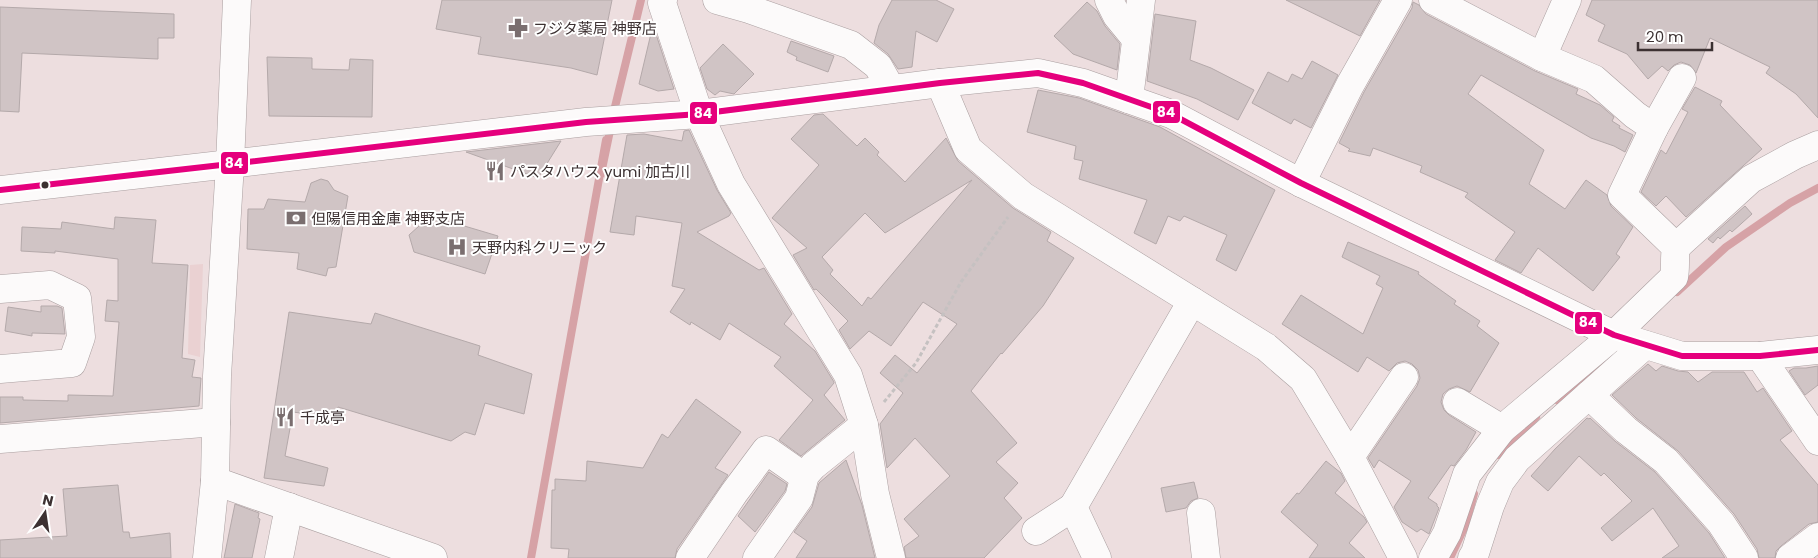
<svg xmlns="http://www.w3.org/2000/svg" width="1818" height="558" font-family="Poppins,'Noto Sans JP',sans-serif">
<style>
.built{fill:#ead1d2}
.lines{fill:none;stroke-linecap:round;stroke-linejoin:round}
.stream{stroke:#d6a2a6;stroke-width:8}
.building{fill:#d0c4c5;stroke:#b4a9aa;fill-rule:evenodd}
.minor-casing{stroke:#aa9fa0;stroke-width:29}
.path{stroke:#c5c1c1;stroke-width:3;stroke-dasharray:4 2.5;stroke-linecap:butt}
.minor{stroke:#fcfafa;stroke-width:28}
.bus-1-casing{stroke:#fff;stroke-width:10}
.bus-1{stroke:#e5007d;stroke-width:6}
.bus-dot{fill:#3c3132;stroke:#fff;stroke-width:2}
.labels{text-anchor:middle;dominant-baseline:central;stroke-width:4;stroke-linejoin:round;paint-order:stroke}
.poi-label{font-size:15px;fill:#3c3132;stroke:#fff;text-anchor:start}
.line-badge{stroke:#fff;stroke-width:2}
.badge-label{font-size:14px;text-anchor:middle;font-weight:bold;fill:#fff}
</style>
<rect width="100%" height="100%" fill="#eddedf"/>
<polygon class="built" points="203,264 200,357 188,354 190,265"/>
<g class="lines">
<g class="stream">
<polyline points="613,115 641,0"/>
<polyline points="1677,292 1726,247 1790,203 1818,188"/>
<polyline points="1557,400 1609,359 1622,345"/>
<polyline points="1498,455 1536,417"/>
<polyline points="531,558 606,140 601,174 611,126"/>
<polyline points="1450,558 1465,526 1474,494"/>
</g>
</g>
<g class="building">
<polygon points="442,0 612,0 597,75 571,68 478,54 481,37 436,29"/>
<polygon points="892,0 936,0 954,9 937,42 916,31 912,67 898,69 888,54 874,43 879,25"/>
<polygon points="1286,0 1380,0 1360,36"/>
<polygon points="1592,0 1818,0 1818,118 1796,94 1766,73 1770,67 1710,38 1696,73 1690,65 1681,62 1674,65 1668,71 1662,66 1648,79 1627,54 1598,41 1605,25 1586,15"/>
<polygon points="1087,2 1097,11 1105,26 1120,44 1117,70 1073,54 1054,36"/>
<polygon points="1413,2 1419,5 1426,14 1535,71 1578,89 1576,94 1600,105 1614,117 1612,121 1620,126 1619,128 1633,135 1625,152 1614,146 1591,138 1481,75 1468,94 1544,150 1529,184 1565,209 1586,180 1607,195 1611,206 1633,227 1616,254 1620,257 1593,291 1538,248 1521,273 1495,260 1515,232 1465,197 1468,193 1420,172 1422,166 1373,148 1370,156 1348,151 1350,149 1339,143 1364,92 1412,8"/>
<polygon points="0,7 174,14 174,38 158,38 158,59 22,53 19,112 0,111"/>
<polygon points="1155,14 1196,21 1190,60 1211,68 1254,90 1238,120 1197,99 1147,81"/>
<polygon points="653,25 674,89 658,91 639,84"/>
<polygon points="791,41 834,56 828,72 796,60 797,57 787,52"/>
<polygon points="723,44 754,74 734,94 720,91 715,95 707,89 700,68"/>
<polygon points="267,57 312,58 312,69 349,70 350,59 373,60 372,117 269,116"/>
<polygon points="1312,61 1338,75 1311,128 1294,119 1291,124 1252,103 1268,72 1288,82 1292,74 1302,79"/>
<polygon points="1695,87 1722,101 1720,105 1762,149 1686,217 1666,196 1656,206 1641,192 1661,150 1666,154 1688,112 1682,109"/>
<polygon points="1038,90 1079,98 1160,127 1275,190 1236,271 1216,260 1227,235 1184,216 1180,221 1168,216 1156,244 1134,233 1147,200 1079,179 1083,161 1074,159 1076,146 1027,132"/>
<path d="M823 114 857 146 865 138 879 152 877 155 905 182 946 138 958 161 1013 208 1051 232 1047 241 1074 258 1043 306 1002 354 1001 353 971 391 1017 443 996 462 1018 483 1004 498 1022 518 984 558H906L904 547 919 536 904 519 950 476 915 438 887 468 880 424 903 393 880 373 895 355 917 373 957 324 923 302 891 346 869 331 850 349 839 330 848 321 816 289 814 290 793 255 807 248 772 218 819 165 791 139 814 115ZM972 180 871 299 868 297 862 306 830 274 833 270 822 257 865 213 885 233Z"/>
<polygon points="689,130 717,190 731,213 729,216 697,232 759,270 764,268 792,314 784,324 815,351 834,382 834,383 824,395 845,420 801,456 779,440 813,400 774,366 781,357 729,323 720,340 691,322 690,325 670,312 685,289 672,286 682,223 636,216 634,235 610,232 627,135 644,134 682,141 684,131"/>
<polygon points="561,141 538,178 466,152 544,143"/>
<polygon points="321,179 328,181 334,190 348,196 336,267 328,268 326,276 297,269 299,253 247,249 248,209 264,209 268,199 305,202 311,183"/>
<polygon points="1745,206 1752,214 1732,232 1730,230 1720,239 1718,237 1713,243 1708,239"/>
<polygon points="424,214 498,236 485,274 414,252 409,235 419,226"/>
<polygon points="115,217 156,220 152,263 188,265 182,358 195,360 192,377 201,378 199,406 0,423 0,397 23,397 23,400 68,401 68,395 113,396 119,322 105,321 107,300 118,301 118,259 55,251 55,253 21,251 22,227 61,229 62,222 114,229"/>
<polygon points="1348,242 1419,272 1418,274 1456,301 1454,304 1480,321 1477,326 1499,343 1470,392 1457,386 1449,389 1443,394 1441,402 1444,410 1449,415 1476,432 1466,450 1454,466 1451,465 1428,498 1437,504 1437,506 1439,508 1429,534 1421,529 1417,532 1402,522 1394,507 1411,481 1379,460 1374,468 1368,458 1417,386 1420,378 1418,370 1412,364 1405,361 1397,363 1389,371 1367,357 1358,372 1282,324 1301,295 1363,334 1383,288 1376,284 1380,276 1342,257"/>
<polygon points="41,306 57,306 62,308 65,334 32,333 32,336 5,331 8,307 41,312"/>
<polygon points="289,312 371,324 375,313 480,346 478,355 532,374 524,414 485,403 475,435 465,432 451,441 338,407 337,418 293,412 285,456 328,468 324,486 264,478"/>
<polygon points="1648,364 1656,371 1662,366 1678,371 1688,372 1698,382 1712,372 1744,372 1757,392 1763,388 1792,431 1780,440 1818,485 1818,522 1809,524 1781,546 1776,551 1775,558 1759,558 1757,549 1734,514 1678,451 1636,418 1612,395"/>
<polygon points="1818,366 1818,385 1805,395 1789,371 1794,368 1806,368"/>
<polygon points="696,399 741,432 715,468 728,475 677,549 675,558 568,558 569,549 551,548 552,490 555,490 555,479 586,481 587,461 643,468 662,434 668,438"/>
<polygon points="1587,418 1589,419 1590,418 1616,442 1655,472 1709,533 1725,558 1662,558 1679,546 1653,508 1612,541 1601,528 1632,501 1604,473 1601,476 1579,456 1548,491 1531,476 1555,449"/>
<polygon points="846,460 862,505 875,558 796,558 807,541 794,532 812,507 819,483"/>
<polygon points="1326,461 1341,473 1345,481 1335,493 1364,517 1367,522 1349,543 1365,558 1309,558 1318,545 1281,512 1297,493 1299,494"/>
<polygon points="769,472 787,484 785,491 755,532 738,516"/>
<polygon points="1194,482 1198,498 1191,501 1186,508 1166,512 1161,488"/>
<polygon points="118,485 123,532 129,532 130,538 170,533 171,558 0,558 0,540 67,536 63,489"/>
<polygon points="235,504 259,513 258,518 260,519 252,558 224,558"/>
</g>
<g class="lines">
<defs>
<g id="minor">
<polyline points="663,0 662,3 699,114 731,184 848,375 864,425 875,494 891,558"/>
<polyline points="717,0 749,9 851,45 878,66 891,89"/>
<polyline points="1109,0 1117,16 1135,38"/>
<path d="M1433 0 1542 57 1594 79 1635 115 1654 128 1622 195 1676 247C1674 258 1676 267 1674 277L1614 335 1502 429 1467 474 1447 533 1433 558"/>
<polyline points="1542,57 1567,0"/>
<polyline points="940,83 968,149 1023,196 1266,347 1303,379 1350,457 1403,558"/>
<polyline points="1129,99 1141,0"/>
<polyline points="1654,128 1682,78"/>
<polyline points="1301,183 1350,85 1398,0"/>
<polyline points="0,190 230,164 586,122 699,114 940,83 1038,73 1083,83 1171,114 1301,183 1614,335 1682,356 1760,356 1818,350"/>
<polyline points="1676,247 1751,179 1795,155 1818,145"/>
<polyline points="0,289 50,285 77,298 81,337 72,363 0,369"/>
<polyline points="1760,356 1818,441"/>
<polyline points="1589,395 1626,430 1666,461 1721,523 1744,558"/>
<polyline points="1457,402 1502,429"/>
<polyline points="0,439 216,422"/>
<polyline points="1350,457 1404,377"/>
<polyline points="215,481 433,558"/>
<polyline points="1201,513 1206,558"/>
<polyline points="1036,531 1073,507"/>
<polyline points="207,558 215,481 217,376 230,164 237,0"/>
<polyline points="279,558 289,507"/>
<polyline points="690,558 734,493 766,450 796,471 805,475"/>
<polyline points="757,558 799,498 805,475 813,466 864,425"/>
<polyline points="1097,558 1073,507 1192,301"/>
<polyline points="1472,558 1475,553 1490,506 1500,482 1517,459 1645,345"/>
<polyline points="1790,558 1818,537"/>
</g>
</defs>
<use href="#minor" class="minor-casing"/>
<polyline class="path" points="884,402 916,363 961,282 1008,217"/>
<use href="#minor" class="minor"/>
<defs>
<polyline id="bus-1" points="0,190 230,164 586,122 699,114 940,83 1038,73 1083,83 1171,114 1301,183 1614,335 1682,356 1760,356 1818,350"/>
</defs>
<use href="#bus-1" class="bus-1-casing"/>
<use href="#bus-1" class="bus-1"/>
</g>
<defs>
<symbol id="pharmacy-bare" viewBox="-9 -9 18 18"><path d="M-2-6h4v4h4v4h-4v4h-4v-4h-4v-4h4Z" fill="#7a6e6f" stroke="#fff" stroke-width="2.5" paint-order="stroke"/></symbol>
<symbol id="restaurant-bare" viewBox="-9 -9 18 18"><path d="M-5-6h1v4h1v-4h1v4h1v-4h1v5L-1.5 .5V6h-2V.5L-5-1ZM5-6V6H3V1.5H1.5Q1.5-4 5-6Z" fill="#7a6e6f" stroke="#fff" stroke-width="2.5" paint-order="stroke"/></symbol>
<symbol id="bank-bare" viewBox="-9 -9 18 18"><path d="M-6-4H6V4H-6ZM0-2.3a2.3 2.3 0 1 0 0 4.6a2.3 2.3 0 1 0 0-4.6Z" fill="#7a6e6f" stroke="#fff" stroke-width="2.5" paint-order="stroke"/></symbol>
<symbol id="hospital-bare" viewBox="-9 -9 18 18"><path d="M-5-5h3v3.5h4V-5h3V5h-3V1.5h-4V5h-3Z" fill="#7a6e6f" stroke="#fff" stroke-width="2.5" paint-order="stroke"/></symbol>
</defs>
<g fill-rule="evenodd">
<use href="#pharmacy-bare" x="504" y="14" width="28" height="28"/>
<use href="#restaurant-bare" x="481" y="157" width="28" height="28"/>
<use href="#bank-bare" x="282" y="204" width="28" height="28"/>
<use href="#hospital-bare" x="443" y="233" width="28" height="28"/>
<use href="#restaurant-bare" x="271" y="403" width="28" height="28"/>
</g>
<circle class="bus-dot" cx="45" cy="185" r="4.5"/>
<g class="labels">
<g class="poi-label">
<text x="533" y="28">フジタ薬局 神野店</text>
<text x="510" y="171">パスタハウス yumi 加古川</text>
<text x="311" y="218">但陽信用金庫 神野支店</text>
<text x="472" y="247">天野内科クリニック</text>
<text x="300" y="417">千成亭</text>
</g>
</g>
<g class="line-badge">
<rect x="1152" y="100" width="29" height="24" rx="5" fill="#e5007d"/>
<rect x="689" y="101" width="29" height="24" rx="5" fill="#e5007d"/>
<rect x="220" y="151" width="29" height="24" rx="5" fill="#e5007d"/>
<rect x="1574" y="311" width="29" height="24" rx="5" fill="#e5007d"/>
</g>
<g class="badge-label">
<text x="1166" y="117">84</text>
<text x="703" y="118">84</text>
<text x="234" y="168">84</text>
<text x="1588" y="327">84</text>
</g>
<g transform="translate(45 513) rotate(13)" stroke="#ffffff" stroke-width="4" paint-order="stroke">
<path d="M0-4L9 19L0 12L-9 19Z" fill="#3c3132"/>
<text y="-8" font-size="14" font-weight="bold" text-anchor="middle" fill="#3c3132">N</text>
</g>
<path d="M1638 42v8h74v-8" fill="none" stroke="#3c3132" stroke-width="2.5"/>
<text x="1646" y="42" font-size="15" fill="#3c3132" stroke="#ffffff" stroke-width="4" paint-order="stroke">20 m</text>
</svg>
